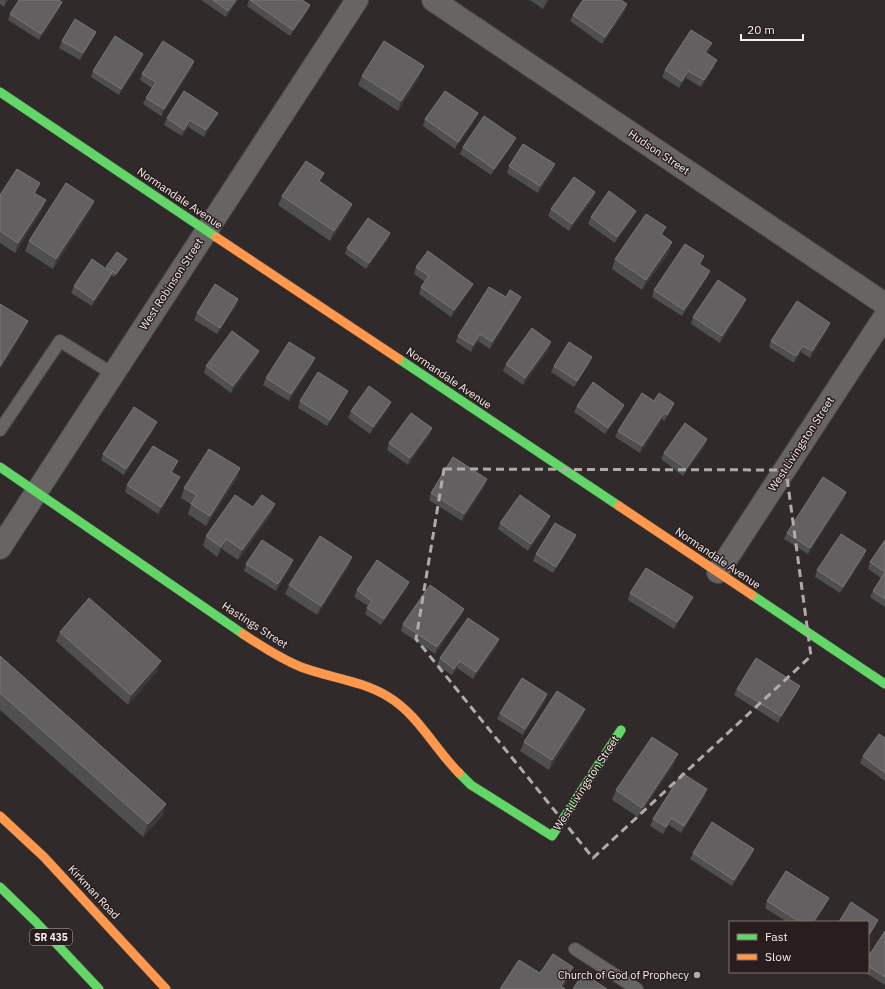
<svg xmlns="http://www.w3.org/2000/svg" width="885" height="989" font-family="'IBM Plex Sans',sans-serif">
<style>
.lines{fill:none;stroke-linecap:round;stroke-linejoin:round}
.lane-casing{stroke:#4b4646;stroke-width:14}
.street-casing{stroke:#4b4646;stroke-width:24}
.fast-casing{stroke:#4b4646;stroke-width:10}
.slow-casing{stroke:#4b4646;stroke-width:10}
.lane{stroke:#676564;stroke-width:12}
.street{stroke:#676564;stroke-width:22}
.fast{stroke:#63d668;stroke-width:9}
.slow{stroke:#ff974d;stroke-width:9}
.wall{fill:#504f50}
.shaded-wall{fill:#3b393a}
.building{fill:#626061;stroke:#797777}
.marked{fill:none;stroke:#b1aaa9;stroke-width:3;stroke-dasharray:8 5;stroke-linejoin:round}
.poi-dot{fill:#b1aaa9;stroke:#291e1d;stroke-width:1.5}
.labels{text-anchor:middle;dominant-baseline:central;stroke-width:3;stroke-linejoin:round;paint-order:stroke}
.shield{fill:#291e1d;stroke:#b9b0af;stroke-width:1}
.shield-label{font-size:10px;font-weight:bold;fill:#f7efee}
.street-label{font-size:11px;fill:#f7efee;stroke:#291e1d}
.poi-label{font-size:11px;fill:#f7efee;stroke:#291e1d;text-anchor:end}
</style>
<rect width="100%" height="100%" fill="#302a2a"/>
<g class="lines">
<defs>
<g id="lane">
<polyline points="0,430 60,341 113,374"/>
<polyline points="575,949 637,989"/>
</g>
<g id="street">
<polyline points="433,0 885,304"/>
<polyline points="0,548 357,0"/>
<polyline points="718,572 885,316"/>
</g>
<g id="fast">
<polyline points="0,92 216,237"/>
<polyline points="399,359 619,506"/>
<polyline points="0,467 243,634"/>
<polyline points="752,595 885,684"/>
<polyline points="459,773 471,785 552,836 621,730"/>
<polyline points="0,887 35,921 99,989"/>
</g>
<g id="slow">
<polyline points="216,237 399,359"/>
<polyline points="619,506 752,595"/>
<path d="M243 634C261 646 281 659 301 667 330 678 360 680 387 696 418 714 434 748 459 773"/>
<polyline points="0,816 44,857 166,989"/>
</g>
</defs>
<use href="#lane" class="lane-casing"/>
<use href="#street" class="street-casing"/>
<use href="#fast" class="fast-casing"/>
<use href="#slow" class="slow-casing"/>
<use href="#lane" class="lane"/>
<use href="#street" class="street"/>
<use href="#fast" class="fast"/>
<use href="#slow" class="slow"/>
</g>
<g class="wall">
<polygon points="0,0 8,0 4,7 0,4"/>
<polygon points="201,0 238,0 226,17"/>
<polygon points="249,0 302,0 310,5 307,12 290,36 247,6"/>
<polygon points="530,0 549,0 543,9"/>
<polygon points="62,2 60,8 39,40 8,20 10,14"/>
<polygon points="625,11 602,44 570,21 573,15"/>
<polygon points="93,38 80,60 59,48 62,41"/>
<polygon points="712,43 709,50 707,53 714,67 701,87 686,78 679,88 662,77 665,70"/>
<polygon points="141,61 119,95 91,77 93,71"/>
<polygon points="194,61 192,68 161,116 143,104 146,98 152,88 140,80 142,74"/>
<polygon points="362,76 420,76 398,111 358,85"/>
<polygon points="218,113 215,119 204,137 188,127 182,136 164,125 167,118"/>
<polygon points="478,113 475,120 455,149 423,126 425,119"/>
<polygon points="513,144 491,175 460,154 463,147"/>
<polygon points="509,166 553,170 538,193 507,173"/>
<polygon points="595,192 593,199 569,231 548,216 551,209"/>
<polygon points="36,194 42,210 15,253 0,243 0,195"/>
<polygon points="282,196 352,204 348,214 330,241 278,205"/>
<polygon points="94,201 90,211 53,269 25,251 29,241"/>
<polygon points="636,211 633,217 615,243 588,224 591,217"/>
<polygon points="390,233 388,239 366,269 345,254 347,248"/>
<polygon points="669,252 642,290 612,269 615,259"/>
<polygon points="704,256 700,265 707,278 682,316 652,297 654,290"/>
<polygon points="127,259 125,263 114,277 111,275 110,279 92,306 71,293 74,286 105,268 106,267"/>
<polygon points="416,267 473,284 470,290 451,317 419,294 421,287 425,282 414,274"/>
<polygon points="506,297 521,297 518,304 490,349 478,341 471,352 456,342 458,336"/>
<polygon points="238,299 236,306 217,334 194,320 197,313"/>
<polygon points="744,305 720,343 691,324 693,317"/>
<polygon points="828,329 810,358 801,352 794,363 769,347 771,341"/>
<polygon points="549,349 523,385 503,371 506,364"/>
<polygon points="259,351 256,358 231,393 204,373 206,366"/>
<polygon points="589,364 574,387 551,372 554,366"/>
<polygon points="312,365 289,401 263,385 266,378"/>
<polygon points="345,397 327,426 298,408 300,401"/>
<polygon points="654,401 674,403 672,410 664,421 662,419 640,453 615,437 618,431"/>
<polygon points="391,402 388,409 370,434 348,418 351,411"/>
<polygon points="624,405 622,411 605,434 574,412 577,406"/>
<polygon points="154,429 124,475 101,460 103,454"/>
<polygon points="430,434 408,465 387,450 389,443"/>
<polygon points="705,446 683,476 661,459 664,453"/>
<polygon points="175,468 172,473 177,484 158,514 125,492 127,485"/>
<polygon points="240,468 237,478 206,526 188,514 191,504 181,498 184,488"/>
<polygon points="485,486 462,521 429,500 431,493"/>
<polygon points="846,492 844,499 808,554 784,539 787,533"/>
<polygon points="275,504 271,514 238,560 222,549 217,557 203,546 206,536 253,507"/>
<polygon points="500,523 548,523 528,551 498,529"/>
<polygon points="576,535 573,542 553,573 533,561 536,554"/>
<polygon points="885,540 885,607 870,597 873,591 881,578 868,569 870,562"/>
<polygon points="866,550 864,557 840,593 815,577 817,570"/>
<polygon points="246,564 291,566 276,591 244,571"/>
<polygon points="349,566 317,615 285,594 289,585"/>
<polygon points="409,582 407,588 381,625 365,614 368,606 354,597 357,590"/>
<polygon points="630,593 693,597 690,603 674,629 628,600"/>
<polygon points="461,615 435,654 401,631 403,624"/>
<polygon points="60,632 157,671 128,705 56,641"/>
<polygon points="497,646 473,679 457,668 452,675 437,665 440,658"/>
<polygon points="0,656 166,804 162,816 143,837 0,710"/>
<polygon points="737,689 797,692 778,723 734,695"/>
<polygon points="547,694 545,701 523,735 497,719 500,713"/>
<polygon points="585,709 581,719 549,770 520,751 524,742"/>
<polygon points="885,738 885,781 860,763 863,756"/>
<polygon points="674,764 638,817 612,800 616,790"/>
<polygon points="705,796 681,833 669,825 663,834 650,826 653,819"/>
<polygon points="693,853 751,856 732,886 690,859"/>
<polygon points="829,898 826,904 815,922 787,922 765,908 767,901"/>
<polygon points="885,931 885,985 864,972 868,972 868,957"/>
</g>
<g class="shaded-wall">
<polygon points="6,0 8,0 4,7"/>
<polygon points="236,0 238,0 226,17 228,11"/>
<polygon points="547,0 549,0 543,9 546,2"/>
<polygon points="62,2 60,8 39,40 41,34"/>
<polygon points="627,4 625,11 602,44 605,37"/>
<polygon points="310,5 307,12 290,36 293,30"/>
<polygon points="96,32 93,38 80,60 83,53"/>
<polygon points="712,43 709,50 703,59 705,52"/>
<polygon points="143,54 141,61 119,95 121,89"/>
<polygon points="717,60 714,67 701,87 704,80"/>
<polygon points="194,61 192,68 161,116 164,109"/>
<polygon points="424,66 420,76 398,111 401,101"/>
<polygon points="688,71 686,78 679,88 682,81"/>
<polygon points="218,113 215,119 204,137 206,130"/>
<polygon points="478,113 475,120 455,149 458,142"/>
<polygon points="190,120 188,127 182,136 184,130"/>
<polygon points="516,138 513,144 491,175 494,169"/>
<polygon points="555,164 553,170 538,193 540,186"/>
<polygon points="324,173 320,183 319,181"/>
<polygon points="40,183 36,193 30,202 34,193"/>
<polygon points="595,192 593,199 569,231 572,224"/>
<polygon points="46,200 42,210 15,253 18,243"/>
<polygon points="94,201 90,211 53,269 56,259"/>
<polygon points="352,204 348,214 330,241 334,231"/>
<polygon points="636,211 633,217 615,243 617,237"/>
<polygon points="666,227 662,237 661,234"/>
<polygon points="390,233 388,239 366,269 369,263"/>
<polygon points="672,242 669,252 642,290 646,280"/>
<polygon points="704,256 702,263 696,270 699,264"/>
<polygon points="710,271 707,278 682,316 684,310"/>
<polygon points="112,273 110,279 92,306 94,300"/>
<polygon points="473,284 470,290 451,317 454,310"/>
<polygon points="521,297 518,304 490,349 492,342"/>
<polygon points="238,299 236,306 217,334 220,328"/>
<polygon points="746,299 744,305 720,343 722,336"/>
<polygon points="28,321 24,331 0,370 0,366"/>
<polygon points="830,323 828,329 810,358 812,351"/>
<polygon points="480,334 478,341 471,352 473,345"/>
<polygon points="551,342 549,349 523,385 525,378"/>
<polygon points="803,346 801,352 794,363 796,356"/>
<polygon points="259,351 256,358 231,393 233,386"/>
<polygon points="592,357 589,364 574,387 577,381"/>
<polygon points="315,358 312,365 289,401 291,394"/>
<polygon points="348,391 345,397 327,426 330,420"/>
<polygon points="391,402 388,409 370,434 373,427"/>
<polygon points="674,403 672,410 664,421 667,415"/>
<polygon points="624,405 622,411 605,434 608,428"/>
<polygon points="664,413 662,419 640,453 642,446"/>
<polygon points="157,422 154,429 124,475 126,469"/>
<polygon points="432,428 430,434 408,465 410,458"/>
<polygon points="707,439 705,446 683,476 686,469"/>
<polygon points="178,461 175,468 168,479 171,472"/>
<polygon points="240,468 237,478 206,526 210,516"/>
<polygon points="180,477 177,484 158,514 161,507"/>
<polygon points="487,479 485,486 462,521 464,514"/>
<polygon points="846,492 844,499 808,554 810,548"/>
<polygon points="275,504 271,514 238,560 242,550"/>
<polygon points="550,516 548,523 528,551 531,544"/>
<polygon points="576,535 573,542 553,573 556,567"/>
<polygon points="226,539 222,549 217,557 221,547"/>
<polygon points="866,550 864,557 840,593 843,587"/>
<polygon points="352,557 349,566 317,615 321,606"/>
<polygon points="293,560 291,566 276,591 278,584"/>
<polygon points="409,582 407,588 381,625 384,619"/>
<polygon points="693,597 690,603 674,629 677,622"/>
<polygon points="464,609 461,615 435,654 437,647"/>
<polygon points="499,639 497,646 473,679 476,672"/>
<polygon points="161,661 157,671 128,705 131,695"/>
<polygon points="460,661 457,668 452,675 454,669"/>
<polygon points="800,686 797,692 778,723 781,716"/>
<polygon points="547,694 545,701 523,735 525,729"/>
<polygon points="585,709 581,719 549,770 552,760"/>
<polygon points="678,754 674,764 638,817 642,808"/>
<polygon points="707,789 705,796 681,833 684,826"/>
<polygon points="166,804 162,816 143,837 148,824"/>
<polygon points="671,818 669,825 663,834 666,827"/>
<polygon points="754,849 751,856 732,886 734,880"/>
<polygon points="829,898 826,904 815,922 813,922"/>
<polygon points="878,920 876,926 868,939 868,936"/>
<polygon points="573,967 568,980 562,989 561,986"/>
</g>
<g class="building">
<polygon points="19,0 59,0 62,2 41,34 10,14"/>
<polygon points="213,0 236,0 228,11"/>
<polygon points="250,0 302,0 310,5 293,30"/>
<polygon points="583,0 621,0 627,4 605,37 573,15"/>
<polygon points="75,19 96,32 83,53 62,41"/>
<polygon points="691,30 712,43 705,52 717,60 704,80 688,71 682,81 665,70"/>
<polygon points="115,36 143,54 121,89 93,71"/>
<polygon points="163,41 194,61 164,109 146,98 156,82 142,74"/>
<polygon points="384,41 424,66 401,101 362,76"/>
<polygon points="184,91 218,113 206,130 190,120 184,130 167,118"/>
<polygon points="445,91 478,113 458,142 425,119"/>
<polygon points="484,116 516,138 494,169 463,147"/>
<polygon points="523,144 555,164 540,186 509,166"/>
<polygon points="306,161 324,173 319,181 352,204 334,231 282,196"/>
<polygon points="17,169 40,183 34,193 46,200 18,243 0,231 0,195"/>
<polygon points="574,177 595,192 572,224 551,209"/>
<polygon points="66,183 94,201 56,259 29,241"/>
<polygon points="609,191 636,211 617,237 591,217"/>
<polygon points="646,214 666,227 661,234 672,242 646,280 615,259"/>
<polygon points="368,218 390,233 369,263 347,248"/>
<polygon points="685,244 704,256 699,264 710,271 684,310 654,290"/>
<polygon points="428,251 473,284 454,310 421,287 429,276 416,267"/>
<polygon points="117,252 127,259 116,274 106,267"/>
<polygon points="92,259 112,273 94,300 74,286"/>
<polygon points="718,280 746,299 722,336 693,317"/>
<polygon points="215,284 238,299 220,328 197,313"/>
<polygon points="489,287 506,297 510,290 521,297 492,342 480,334 473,345 458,336"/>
<polygon points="797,301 830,323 812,351 803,346 796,356 771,341"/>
<polygon points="0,304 28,321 0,366"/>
<polygon points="532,328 551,342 525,378 506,364"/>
<polygon points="232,331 259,351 233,386 206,366"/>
<polygon points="289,342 315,358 291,394 266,378"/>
<polygon points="569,342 592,357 577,381 554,366"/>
<polygon points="318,372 348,391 330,420 300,401"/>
<polygon points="593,382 624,405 608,428 577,406"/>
<polygon points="369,386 391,402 373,427 351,411"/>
<polygon points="642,393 654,401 659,393 674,403 667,415 664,413 642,446 618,431"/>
<polygon points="134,407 157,422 126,469 103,454"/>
<polygon points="411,413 432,428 410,458 389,443"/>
<polygon points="685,423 707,439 686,469 664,453"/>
<polygon points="153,446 178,461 171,472 180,477 161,507 127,485"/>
<polygon points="209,449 240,468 210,516 191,504 197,495 184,488"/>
<polygon points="453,457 487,479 464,514 431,493"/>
<polygon points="823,477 846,492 810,548 787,533"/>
<polygon points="235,495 253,507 262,495 275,504 242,550 226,539 221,547 206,536"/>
<polygon points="520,495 550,516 531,544 500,523"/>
<polygon points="555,523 576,535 556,567 536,554"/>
<polygon points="841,534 866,550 843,587 817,570"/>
<polygon points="320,536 352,557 321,606 289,585"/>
<polygon points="262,540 293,560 278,584 246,564"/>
<polygon points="885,540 885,599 873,591 885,572 870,562"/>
<polygon points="377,560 409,582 384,619 367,608 372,601 357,590"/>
<polygon points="646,568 693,597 677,622 630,593"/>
<polygon points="430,585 464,609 437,647 403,624"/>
<polygon points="89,598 161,661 131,695 60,632"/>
<polygon points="468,618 499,639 476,672 460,661 454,669 440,658"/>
<polygon points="0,656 166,804 148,824 0,693"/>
<polygon points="756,658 800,686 781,716 737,689"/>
<polygon points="522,678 547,694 525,729 500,713"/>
<polygon points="557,691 585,709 552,760 524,742"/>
<polygon points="879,734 885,738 885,773 863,756"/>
<polygon points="652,737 678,754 642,808 616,790"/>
<polygon points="682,773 707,789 684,826 671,818 666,827 653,819"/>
<polygon points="712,822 754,849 734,880 693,853"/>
<polygon points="786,871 829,898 813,922 800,922 767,901"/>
<polygon points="851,902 878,920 868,936 868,922 839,922"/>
<polygon points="885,931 885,977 868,966 868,957"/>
<polygon points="553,954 573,967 561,986 565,989 500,989 519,960 540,973"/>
<polygon points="583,973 607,989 573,989"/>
</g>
<path class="marked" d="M444 469 786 470 811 656 593 858 416 639Z"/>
<circle class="poi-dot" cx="697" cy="975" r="4"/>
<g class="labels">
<rect class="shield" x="30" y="929" width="42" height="16" rx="3"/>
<g class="shield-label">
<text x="51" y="937">SR 435</text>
</g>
<g class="street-label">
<text transform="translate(659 152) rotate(34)">Hudson Street</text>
<text transform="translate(180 198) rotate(34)">Normandale Avenue</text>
<text transform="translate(171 284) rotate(-57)">West Robinson Street</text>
<text transform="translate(449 378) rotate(34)">Normandale Avenue</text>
<text transform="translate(801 444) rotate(-57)">West Livingston Street</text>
<text transform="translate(718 558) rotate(34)">Normandale Avenue</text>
<text transform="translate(255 625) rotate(33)">Hastings Street</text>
<text transform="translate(586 783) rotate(-57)">West Livingston Street</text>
<text transform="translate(94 892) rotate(47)">Kirkman Road</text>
</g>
<g class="poi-label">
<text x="689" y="975">Church of God of Prophecy</text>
</g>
</g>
<rect x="729" y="921" width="140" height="52" fill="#291e1d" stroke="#7b7271"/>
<rect x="737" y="934" width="20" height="6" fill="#63d668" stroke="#7b7271"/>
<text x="765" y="941" font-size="12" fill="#f7efee">Fast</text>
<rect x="737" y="954" width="20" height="6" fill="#ff974d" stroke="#7b7271"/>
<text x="765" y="961" font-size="12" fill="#f7efee">Slow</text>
<path d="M741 34v6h62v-6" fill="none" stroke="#f7efee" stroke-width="2"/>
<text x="747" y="34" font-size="12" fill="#f7efee" stroke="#291e1d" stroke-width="3" paint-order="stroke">20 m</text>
</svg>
